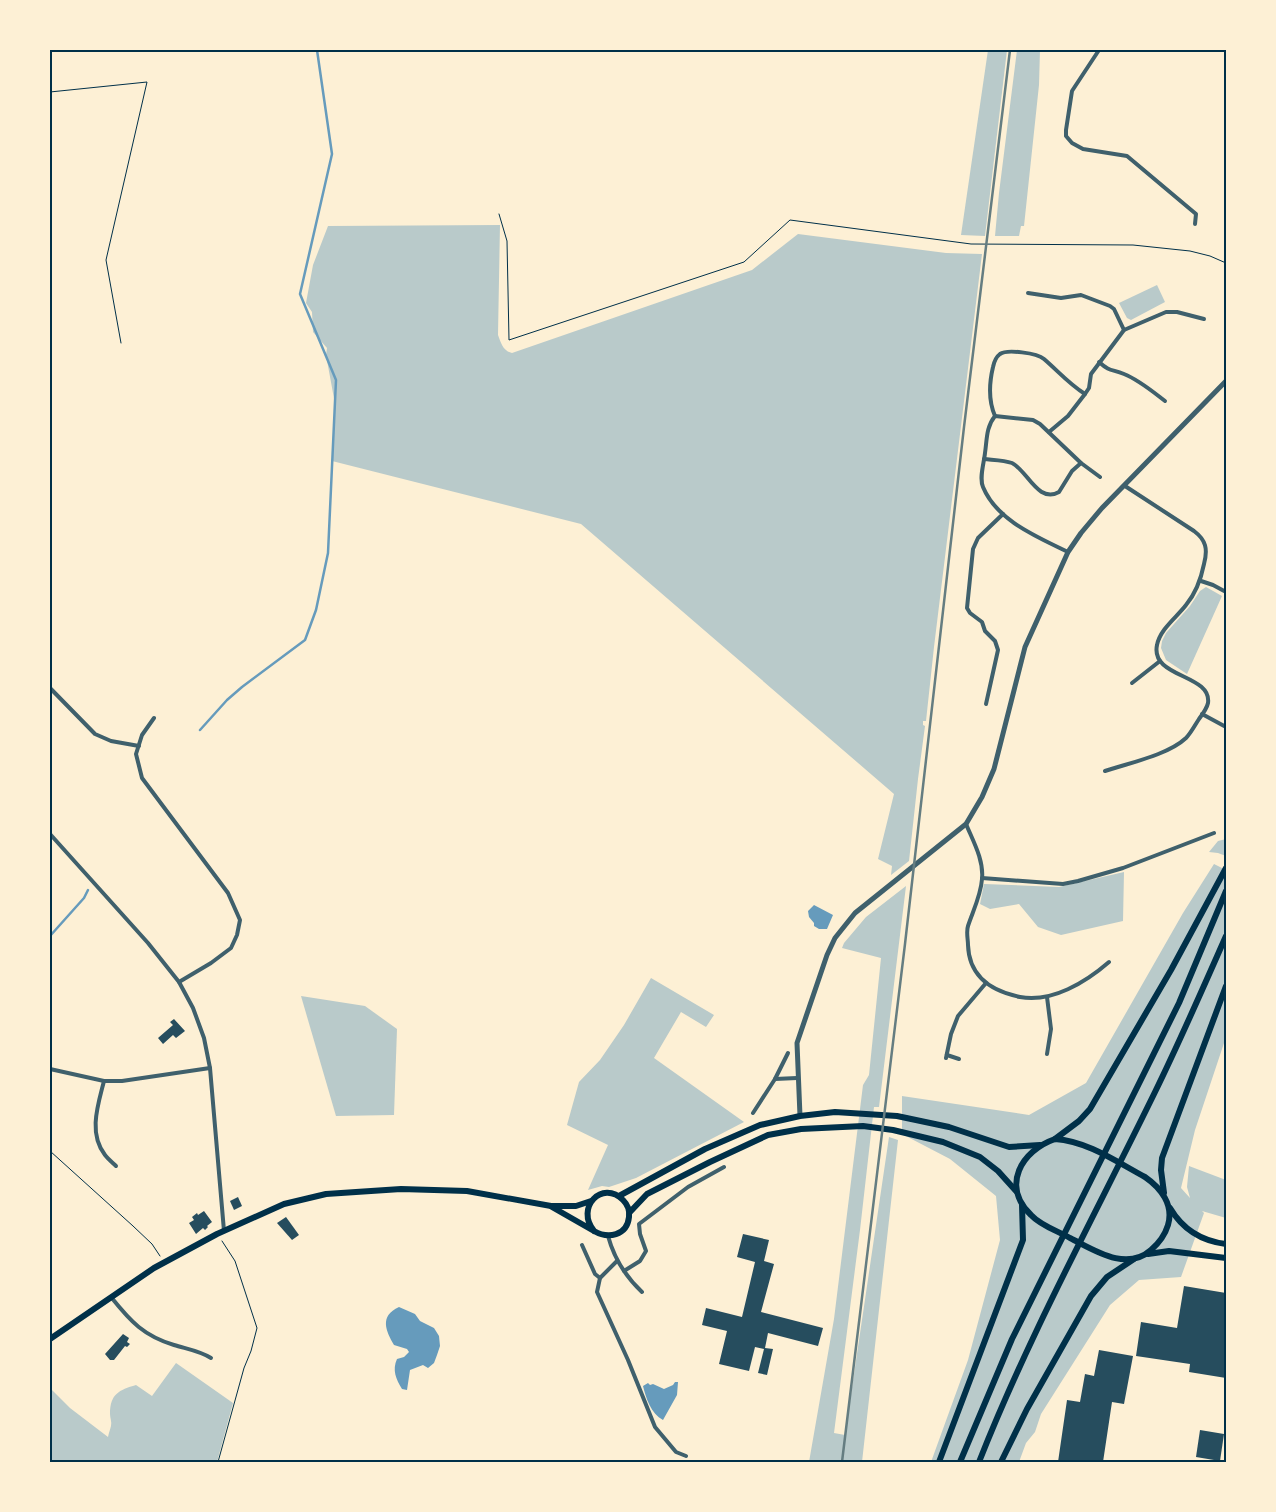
<svg xmlns="http://www.w3.org/2000/svg" width="1276" height="1512" font-family="'IBM Plex Sans',sans-serif">
<style>
.green{fill:#b9caca}
.water{fill:#669bbc}
.lines{fill:none;stroke-linecap:round;stroke-linejoin:round}
.stream{stroke:#669bbc;stroke-width:2.5}
.building{fill:#264d5e}
.path{stroke:#003049;stroke-width:1}
.minor{stroke:#3f606c;stroke-width:4}
.tertiary{stroke:#3f606c;stroke-width:5}
.primary{stroke:#003049;stroke-width:6}
.trunk{stroke:#003049;stroke-width:6}
.rail{stroke:#657d81;stroke-width:2.5}
.neatline{fill:none;stroke:#003049;stroke-width:2}
</style>
<rect width="100%" height="100%" fill="#fdf0d5"/>
<g class="green">
<polygon points="988,50 1007,50 985,236 961,235"/>
<polygon points="1017,50 1040,50 1039,85 1024,226 1021,226 1019,236 995,236 999,193"/>
<path d="M500 225 498 335C501 343 503 351 512 353L752 270 798 234 946 253 982 254 934 647 926 721H923V725L925 726 918 779 909 861 891 875 892 866 878 859 894 794 581 524 332 461 335 404 326 355 327 348 313 332 312 312 306 303 313 265 328 226Z"/>
<polygon points="1157,285 1165,302 1131,320 1127,318 1119,303"/>
<polygon points="1206,587 1222,596 1187,674 1166,660 1161,648 1162,641 1166,633 1190,606 1200,591"/>
<polygon points="1226,839 1226,856 1218,853 1209,852 1218,841"/>
<polygon points="1214,864 1226,870 1226,1037 1195,1130 1181,1188 1190,1198 1187,1187 1189,1166 1226,1180 1226,1218 1202,1211 1204,1213 1181,1277 1139,1280 1110,1305 1041,1414 1035,1432 1026,1443 1019,1462 931,1462 968,1360 1000,1240 996,1196 950,1159 902,1134 902,1096 1029,1115 1086,1083 1183,913"/>
<polygon points="1124,872 1123,921 1061,935 1038,927 1019,904 990,909 980,904 984,884 1059,887"/>
<polygon points="906,886 879,1107 874,1107 860,1230 834,1433 845,1435 889,1137 898,1140 862,1462 809,1462 834,1319 863,1085 869,1075 881,958 842,948 844,943 866,917"/>
<polygon points="651,978 714,1015 706,1027 681,1012 654,1058 744,1122 636,1178 609,1187 602,1186 588,1190 608,1145 567,1125 579,1082 600,1060 624,1025"/>
<polygon points="301,996 365,1006 397,1029 394,1115 336,1116"/>
<path d="M176 1363 233 1403 217 1462H50V1388L70 1408 108 1437C109 1432 110 1430 111 1426 112 1422 110 1418 110 1414 110 1394 119 1390 136 1385L152 1396Z"/>
</g>
<g class="water">
<polygon points="814,905 833,915 827,929 819,929 814,926 814,923 809,917 808,911"/>
<path d="M399 1307 415 1314 420 1321 434 1328 439 1336 440 1346 437 1355 434 1363 428 1368 423 1365 410 1370 407 1390 402 1389C396 1379 392 1370 397 1359L404 1357 409 1352 407 1349 394 1345C386 1331 379 1316 399 1307Z"/>
<path d="M675 1382H678L677 1395 663 1420C651 1414 646 1398 643 1386L648 1383 650 1385 653 1384 664 1389 673 1385Z"/>
</g>
<g class="lines">
<g class="stream">
<polyline points="200,730 227,700 242,687 305,640 316,610 328,553 336,380 300,294 332,154 317,50"/>
<polyline points="50,936 84,898 88,890"/>
</g>
</g>
<g class="building">
<polygon points="174,1019 185,1031 176,1038 173,1035 163,1044 158,1038 173,1025 170,1022"/>
<polygon points="238,1197 242,1206 234,1210 230,1201"/>
<polygon points="204,1211 212,1222 207,1226 208,1227 205,1230 203,1228 196,1234 189,1223 194,1220 192,1217 197,1213 198,1215"/>
<polygon points="286,1217 299,1235 292,1240 277,1223"/>
<polygon points="743,1234 769,1240 764,1261 774,1264 761,1312 823,1328 818,1346 768,1333 765,1348 773,1349 767,1375 758,1373 764,1349 755,1347 749,1371 719,1364 727,1331 702,1325 706,1308 742,1317 755,1262 737,1257"/>
<polygon points="1184,1286 1226,1293 1226,1378 1189,1372 1190,1364 1136,1356 1141,1322 1177,1328"/>
<polygon points="123,1334 129,1338 127,1342 130,1344 127,1347 125,1346 114,1360 110,1360 105,1354"/>
<polygon points="1099,1350 1133,1356 1124,1404 1112,1402 1103,1462 1058,1462 1067,1400 1080,1402 1085,1374 1094,1376"/>
<polygon points="1200,1430 1224,1434 1220,1461 1196,1457"/>
</g>
<g class="lines">
<g class="path">
<polyline points="50,92 147,82 106,260 121,343"/>
<polyline points="499,214 507,241 509,340 744,262 790,220 971,244 1133,245 1190,251 1210,256 1226,263"/>
<polyline points="50,1151 133,1226 152,1244 160,1256"/>
<polyline points="218,1462 244,1368 251,1351 257,1328 235,1261 222,1241"/>
</g>
<g class="minor">
<polyline points="1099,50 1072,91 1066,130 1066,136 1072,143 1083,149 1127,156 1196,214 1195,224"/>
<polyline points="1028,293 1061,298 1081,295 1110,306 1114,309 1124,330"/>
<path d="M1099 362C1110 372 1112 369 1124 374 1139 380 1152 391 1165 401"/>
<path d="M995 416C988 400 989 384 993 367 994 362 996 357 1000 354 1007 349 1037 353 1044 359 1058 371 1069 384 1085 394"/>
<polyline points="1049,432 1068,416 1085,394 1089,388 1091,374 1124,330 1166,312 1177,312 1204,319"/>
<path d="M984 459C993 460 1004 460 1012 463 1027 470 1038 504 1059 492L1072 471 1081 463"/>
<path d="M1068 552C1038 537 997 521 983 487 979 478 984 463 985 453 987 440 986 427 995 416L1033 420 1040 424 1081 463 1100 477"/>
<polyline points="1201,581 1213,585 1226,592"/>
<polyline points="1132,683 1160,661"/>
<polyline points="50,688 95,734 111,741 139,746"/>
<polyline points="986,704 998,650 995,641 985,631 982,622 970,613 967,608 973,549 978,538 1003,514"/>
<polyline points="1202,714 1226,727"/>
<polyline points="154,718 142,735 136,754 142,778 228,893 240,920 237,935 231,948 211,963 179,982"/>
<path d="M1105 771C1129 763 1168 755 1186 738 1191 733 1195 725 1199 719 1202 715 1207 708 1208 703 1212 674 1150 678 1157 645 1160 629 1177 617 1186 605 1196 593 1201 579 1204 564 1208 549 1206 540 1194 531L1125 486"/>
<path d="M966 824C973 841 984 860 982 879 981 895 973 911 968 926 966 932 968 939 968 945 969 976 991 991 1020 997 1052 1003 1086 982 1109 962"/>
<polyline points="50,834 148,943 179,982 193,1008 204,1038 210,1068 224,1231"/>
<polyline points="982,878 1063,884 1078,881 1123,868 1214,833"/>
<polyline points="1047,997 1051,1029 1047,1054"/>
<polyline points="947,1055 959,1059"/>
<polyline points="946,1058 951,1034 958,1016 986,983"/>
<polyline points="50,1069 104,1081 122,1081 210,1068"/>
<polyline points="775,1079 788,1053"/>
<path d="M104 1081C98 1105 88 1133 105 1155 108 1159 113 1163 116 1166"/>
<polyline points="753,1113 775,1079 797,1078"/>
<path d="M608 1236C614 1258 625 1276 642 1292"/>
<polyline points="582,1245 595,1274 600,1278"/>
<polyline points="617,1261 600,1278 597,1292 628,1360 655,1427 676,1452 686,1456"/>
<polyline points="624,1271 640,1261 646,1251 640,1234 639,1224 688,1187 724,1167"/>
<path d="M111 1297C131 1322 144 1336 174 1345 187 1349 200 1351 211 1358"/>
</g>
<polyline class="tertiary" points="800,1116 797,1043 827,955 835,938 855,913 966,824 982,797 994,769 1025,647 1068,552 1081,533 1102,508 1226,381"/>
<g class="primary">
<path d="M1055 1139C1087 1141 1117 1162 1145 1177 1161 1188 1174 1205 1168 1225 1165 1235 1159 1243 1151 1250 1126 1272 1094 1250 1070 1238 1058 1231 1041 1226 1031 1215 1001 1186 1021 1151 1055 1139Z"/>
<polyline points="619,1196 705,1149 760,1125 800,1116 835,1112 897,1116 949,1127 1009,1147 1040,1145"/>
<path d="M552 1207 594 1231C608 1239 627 1236 629 1217 630 1210 628 1205 623 1200 602 1179 575 1208 594 1231"/>
<path d="M1170 1208C1183 1230 1201 1241 1226 1244"/>
<polyline points="630,1212 647,1194 710,1162 768,1135 801,1129 863,1126 893,1130 943,1142 980,1157 998,1171 1016,1191"/>
<polyline points="1148,1254 1169,1251 1226,1258"/>
<polyline points="50,1339 154,1268 217,1234 284,1204 326,1194 401,1189 467,1191 551,1206 576,1206 591,1201"/>
</g>
<g class="trunk">
<polyline points="1055,1139 1079,1121 1090,1109 1171,970 1226,868"/>
<polyline points="1164,1193 1161,1170 1162,1158 1226,986"/>
<polyline points="939,1462 1023,1240 1022,1205"/>
<polyline points="960,1462 1012,1339 1179,1003 1226,891"/>
<path d="M979 1462C1029 1335 1095 1215 1155 1092 1180 1041 1203 988 1226 936"/>
<polyline points="1001,1462 1027,1409 1091,1296 1107,1277 1134,1259"/>
</g>
<polyline class="rail" points="842,1462 905,944 964,427 1010,50"/>
</g>
<rect width="1276" height="1512" fill="none" stroke="#fdf0d5" stroke-width="102"/>
<rect x="51" y="51" width="1174" height="1410" class="neatline"/>
</svg>
